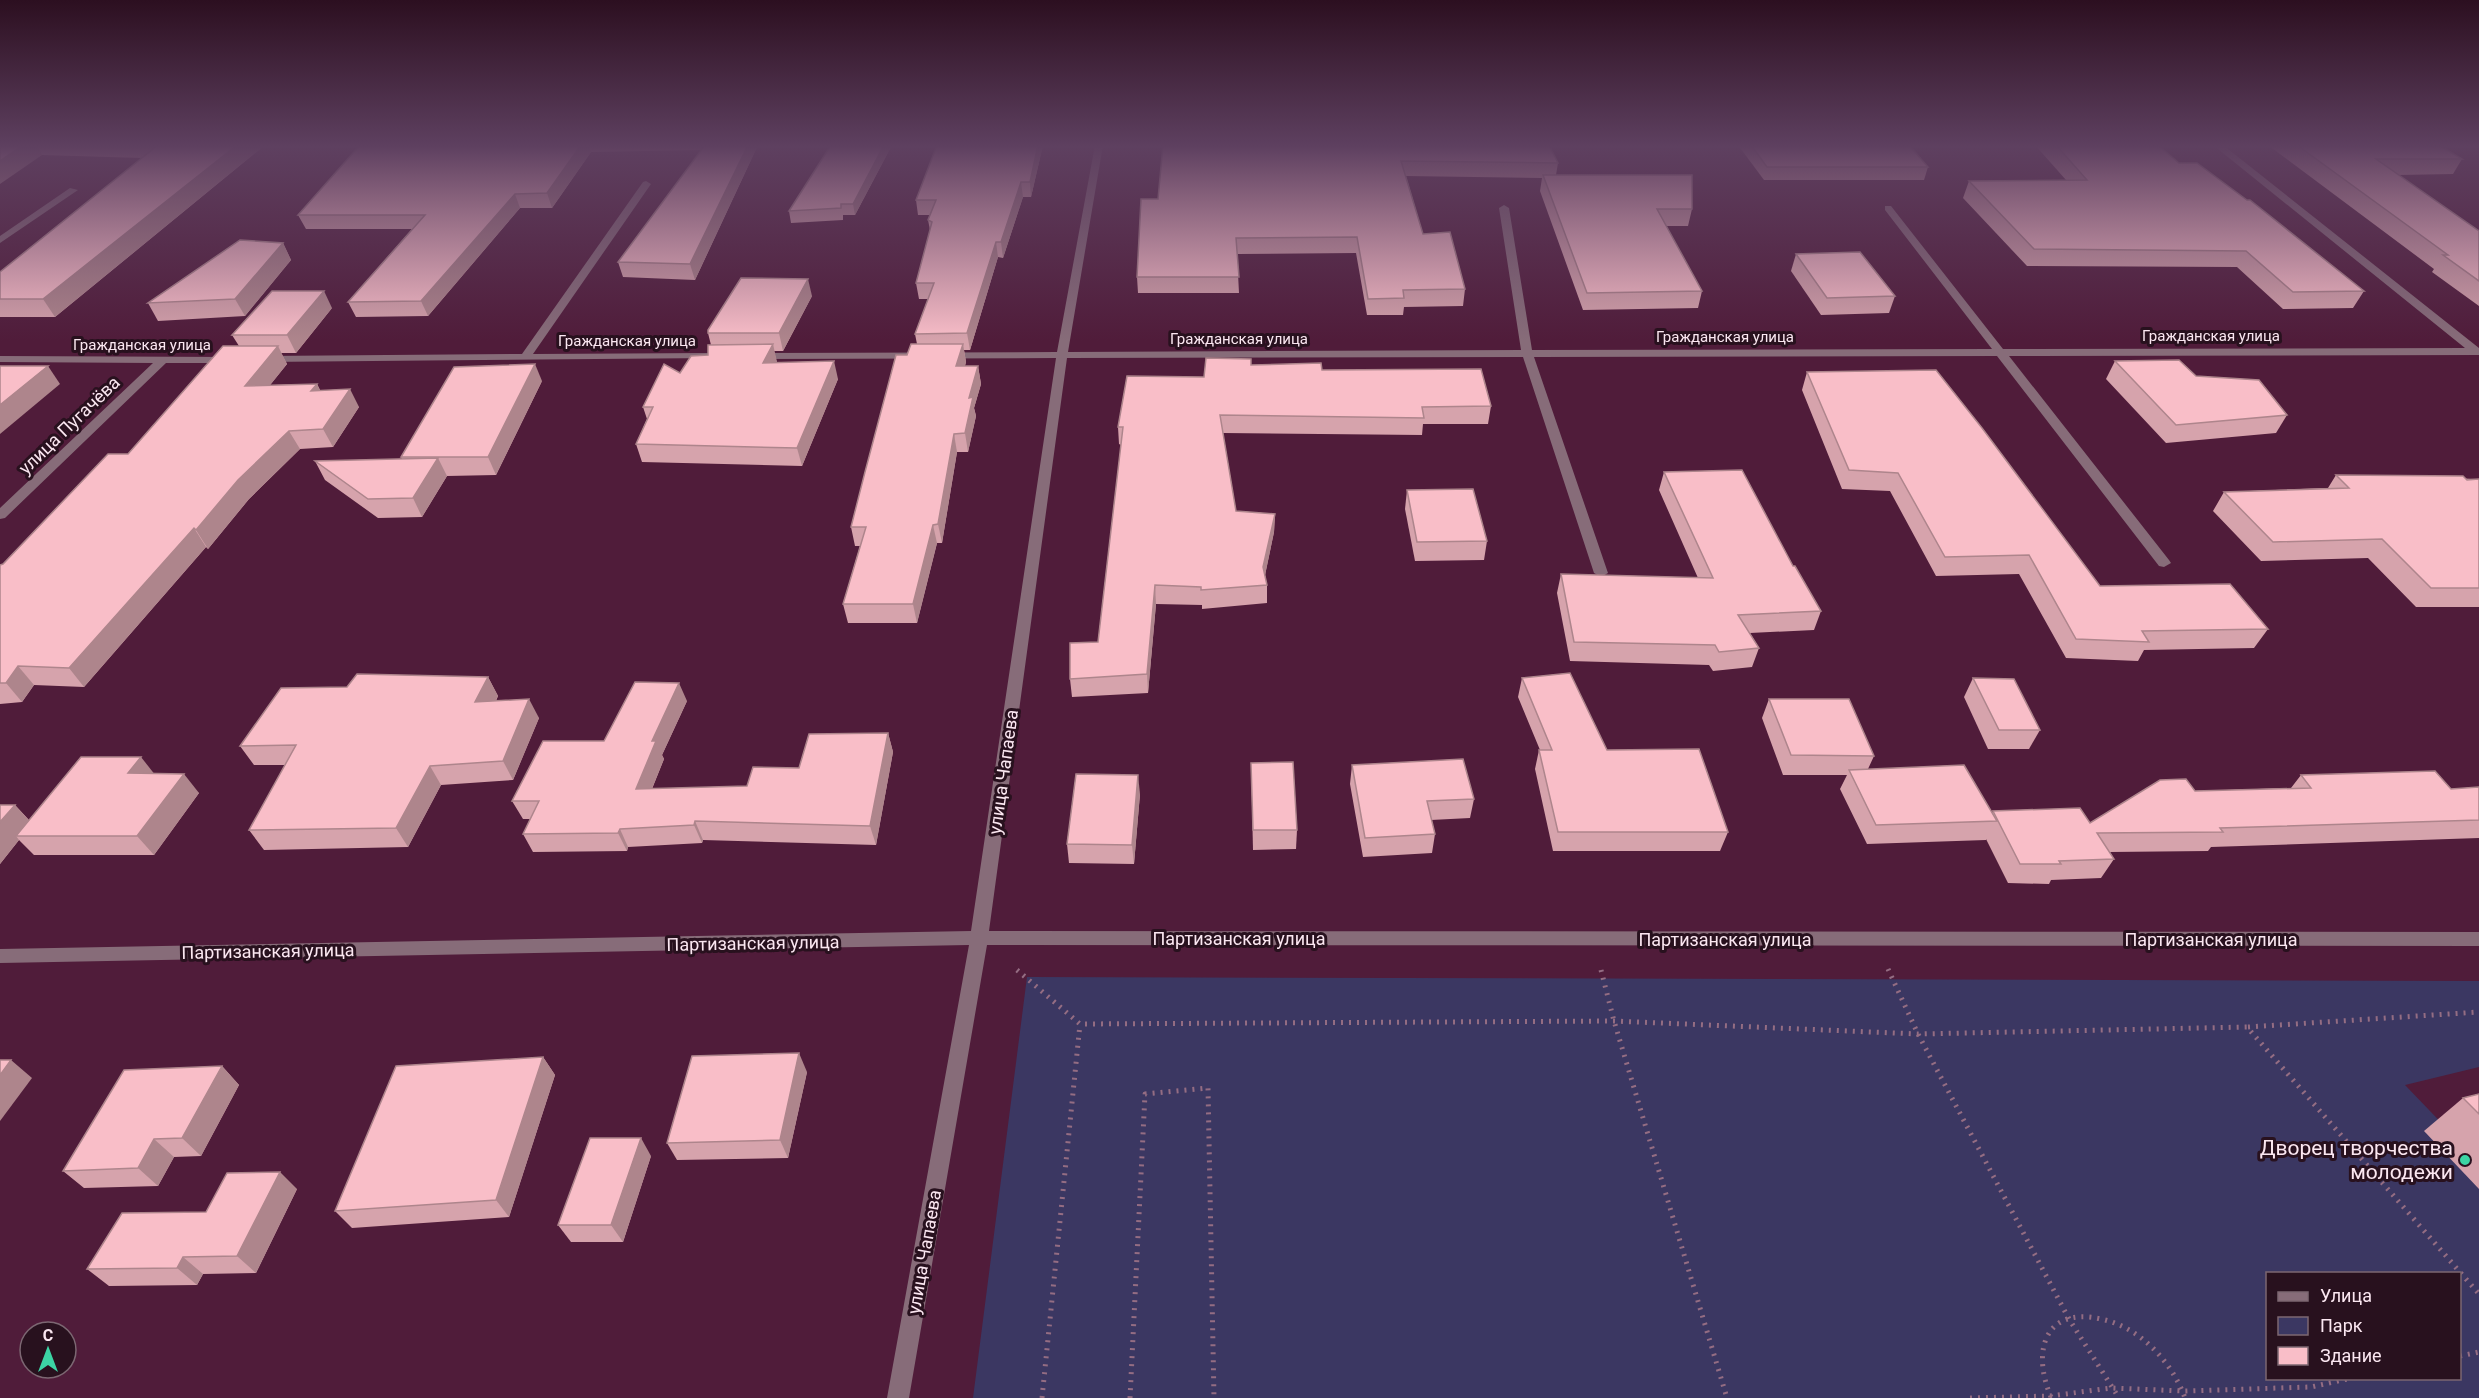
<svg xmlns="http://www.w3.org/2000/svg" width="2479" height="1398" font-family="Roboto,sans-serif">
<style>
.green{fill:#3b3762;fill-rule:evenodd}
.lines{fill:none;stroke-linecap:round;stroke-linejoin:round}
.path{stroke:#946d83;stroke-width:5;stroke-dasharray:2 6;stroke-linecap:butt}
.minor{fill:#876c79;fill-rule:evenodd}
.wall{fill:#d6a3ac}
.shaded-wall{fill:#ae858c}
.building{fill:#f9bec8;stroke:#ae858c;stroke-width:1.5}
.poi-dot{fill:#3cd4a4;stroke:#28111e;stroke-width:2}
.labels{text-anchor:middle;dominant-baseline:central;stroke-width:6;stroke-linejoin:round;paint-order:stroke}
.far-street-label{font-size:15px;fill:#fbe7f1;stroke:#28111e}
.street-label{font-size:18px;fill:#fbe7f1;stroke:#28111e}
.near-poi-label{font-size:21px;fill:#fbe7f1;stroke:#28111e;text-anchor:end}
</style>
<rect width="100%" height="100%" fill="#501c3a"/>
<path class="green" d="M1027 977 2479 981V1067L2405 1085 2479 1162V1398H973ZM2268 1274H2460V1378H2268Z"/>
<g class="lines">
<g class="path">
<polyline points="1888,969 1918,1034 2069,1319 2119,1398"/>
<polyline points="1017,970 1080,1024 1614,1021 1918,1034 2247,1027 2479,1294"/>
<polyline points="1601,970 1614,1021 1727,1398"/>
<polyline points="2248,1027 2479,1012"/>
<polyline points="2460,1356 2479,1352"/>
<path d="M2051 1397C2032 1353 2043 1306 2101 1319 2140 1327 2172 1362 2185 1398"/>
<polyline points="1042,1398 1080,1024"/>
<polyline points="1130,1398 1145,1094 1208,1088 1214,1398"/>
<polyline points="1970,1398 2050,1396 2111,1388 2184,1391 2311,1387 2352,1378"/>
</g>
<g class="minor">
<polygon points="1095,145 1103,145 1068,352 1521,350 1499,208 1504,205 1509,208 1532,350 1992,349 1885,210 1885,206 1891,206 2003,349 2465,348 2213,145 2223,145 2479,348 2479,355 2009,356 2169,560 2171,563 2164,567 2159,566 1997,356 1534,357 1608,573 1601,577 1594,573 1523,357 1067,358 989,931 2479,932 2479,946 987,945 909,1398 887,1398 969,945 0,963 0,949 971,931 1056,358 756,359 750,356 756,353 1057,352"/>
<polygon points="646,181 651,184 533,354 711,353 717,356 715,358 264,362 258,359 264,356 522,354 643,182"/>
<polygon points="70,188 78,190 0,243 0,236"/>
<polygon points="0,356 231,357 237,360 231,363 166,363 5,518 0,519 0,508 153,363 0,362"/>
</g>
</g>
<g class="wall">
<polygon points="0,145 265,145 55,317 0,317 0,272 142,158 42,155"/>
<polygon points="360,145 758,145 695,280 623,277 618,262 702,150 591,152 552,208 520,208 428,316 356,317 348,302 412,229 306,229 298,215"/>
<polygon points="831,145 892,145 855,215 843,215 843,220 791,223 789,211"/>
<polygon points="937,145 1043,145 1031,197 1023,197 1003,258 998,257 970,350 964,350 966,362 965,366 978,366 981,384 974,408 976,416 968,452 957,452 942,543 937,543 917,623 848,623 843,604 860,546 855,546 851,527 907,355 917,344 915,334 928,299 919,299 916,283 930,230 928,220 930,215 918,215 916,200"/>
<polygon points="1163,145 1558,163 1556,175 1692,209 1688,226 1666,226 1702,291 1698,308 1583,310 1540,191 1542,178 1406,176 1423,234 1465,289 1463,306 1404,307 1403,315 1367,315 1356,253 1237,254 1239,293 1138,293 1137,277 1158,199"/>
<polygon points="1738,145 1909,145 1928,167 1924,180 1764,180"/>
<polygon points="2035,145 2158,145 2179,163 2364,291 2353,308 2283,309 2237,267 2027,266 1963,198 1969,181 2066,180"/>
<polygon points="2268,145 2439,145 2462,159 2453,174 2398,175 2479,231 2479,306 2432,272 2434,269"/>
<polygon points="283,243 291,260 245,316 158,321 148,303"/>
<polygon points="1796,254 1895,296 1889,313 1821,315 1791,271"/>
<polygon points="812,296 783,351 774,351 777,363 838,379 802,466 642,462 636,444 647,419 643,407 708,355 711,345 708,333"/>
<polygon points="332,308 296,353 281,353 287,364 270,385 317,384 320,390 359,407 333,447 300,449 249,499 208,549 206,547 84,687 34,685 22,702 0,704 0,565 3,564 128,454 239,346 232,335"/>
<polygon points="2115,361 2196,376 2287,415 2276,433 2166,443 2106,379"/>
<polygon points="1251,365 1322,370 1491,406 1488,424 1423,424 1422,435 1223,433 1236,511 1275,514 1274,532 1265,575 1267,585 1267,603 1202,609 1202,605 1156,604 1148,693 1072,697 1070,679 1098,642 1121,445 1119,444 1118,427 1204,377"/>
<polygon points="1807,372 2100,586 2268,629 2254,648 2144,650 2138,661 2066,658 2019,574 1936,576 1890,491 1842,489 1802,390"/>
<polygon points="542,381 496,475 447,476 422,517 378,518 325,480 315,461 402,459 401,457"/>
<polygon points="1664,472 1793,566 1821,611 1814,630 1750,633 1759,648 1752,667 1713,671 1709,665 1570,661 1557,593 1561,574 1698,578 1659,490"/>
<polygon points="2336,475 2479,479 2479,607 2416,607 2368,558 2261,561 2213,511 2224,492 2328,488"/>
<polygon points="1407,490 1487,541 1484,560 1415,561 1405,509"/>
<polygon points="488,677 498,696 496,701 539,718 513,780 441,785 408,847 264,850 249,830 285,765 254,765 240,746 347,687"/>
<polygon points="1522,678 1607,750 1728,832 1720,851 1553,851 1535,769 1539,750 1540,750 1518,697"/>
<polygon points="1973,678 2040,730 2029,749 1988,749 1964,697"/>
<polygon points="1769,699 1874,756 1868,769 1992,813 1993,811 2090,823 2195,791 2291,788 2301,775 2451,789 2479,787 2479,838 2211,847 2208,851 2110,852 2114,859 2101,878 2051,880 2049,884 2008,883 1986,839 1986,840 1867,844 1840,789 1847,775 1783,775 1762,718"/>
<polygon points="687,701 662,755 664,759 652,789 747,786 799,768 888,733 893,752 876,845 703,840 702,843 628,847 627,851 533,852 523,834 530,819 523,819 512,801 604,741"/>
<polygon points="1251,763 1297,830 1296,849 1253,850"/>
<polygon points="1352,765 1474,799 1470,818 1431,820 1435,834 1432,853 1363,857 1350,784"/>
<polygon points="154,773 199,793 154,855 34,855 19,840 0,864 0,805 15,805 29,820"/>
<polygon points="1140,794 1134,864 1069,863 1067,844"/>
<polygon points="543,1057 555,1075 509,1217 352,1228 335,1211"/>
<polygon points="222,1066 239,1085 201,1156 174,1157 158,1186 84,1188 63,1171"/>
<polygon points="807,1072 788,1158 677,1160 667,1143"/>
<polygon points="2479,1094 2479,1189 2424,1131 2463,1098"/>
<polygon points="651,1156 623,1242 571,1242 558,1225"/>
<polygon points="297,1189 256,1273 203,1274 197,1285 109,1286 87,1269 206,1212"/>
</g>
<g class="shaded-wall">
<polygon points="23,145 37,145 42,155 0,184 0,161"/>
<polygon points="237,145 265,145 55,317 43,299"/>
<polygon points="581,145 589,145 591,152 552,208 547,193"/>
<polygon points="748,145 758,145 695,280 690,264"/>
<polygon points="884,145 892,145 855,215 853,204"/>
<polygon points="1038,145 1043,145 1031,197 1030,182"/>
<polygon points="1021,182 1023,197 1003,258 1001,242"/>
<polygon points="515,194 520,208 428,316 421,301"/>
<polygon points="996,242 998,257 970,350 967,333"/>
<polygon points="283,243 291,260 245,316 235,299"/>
<polygon points="808,279 812,296 783,351 779,333"/>
<polygon points="324,291 332,308 296,353 287,335"/>
<polygon points="773,344 777,362 763,363"/>
<polygon points="963,344 966,362 959,384 956,366"/>
<polygon points="278,346 287,364 255,404 245,386"/>
<polygon points="834,361 838,379 802,466 797,448"/>
<polygon points="535,364 542,381 496,475 488,457"/>
<polygon points="48,366 60,384 0,434 0,405"/>
<polygon points="978,366 981,384 974,408 976,416 968,452 965,433 969,398"/>
<polygon points="317,384 326,402 311,391"/>
<polygon points="350,389 359,407 333,447 323,429"/>
<polygon points="289,431 300,449 249,499 208,549 196,530 238,480"/>
<polygon points="954,434 957,452 942,543 938,524"/>
<polygon points="438,458 447,476 422,517 413,498"/>
<polygon points="1275,514 1274,532 1263,585 1263,567"/>
<polygon points="933,525 937,543 917,623 913,604"/>
<polygon points="194,528 206,547 84,687 69,668"/>
<polygon points="1155,585 1156,604 1148,693 1147,674"/>
<polygon points="18,666 34,685 22,702 6,683"/>
<polygon points="488,677 498,696 485,721 475,702"/>
<polygon points="679,683 687,701 662,755 664,759 644,808 636,789 652,741"/>
<polygon points="529,699 539,718 513,780 503,761"/>
<polygon points="888,733 893,752 876,845 870,826"/>
<polygon points="141,757 156,776 128,773"/>
<polygon points="430,766 441,785 408,847 396,828"/>
<polygon points="184,774 199,793 154,855 137,836"/>
<polygon points="1138,775 1140,794 1134,864 1132,845"/>
<polygon points="15,805 32,824 16,836 19,840 0,864 0,822"/>
<polygon points="695,821 703,840 702,843 694,825"/>
<polygon points="620,829 628,847 627,851 618,833"/>
<polygon points="799,1053 807,1072 788,1158 780,1140"/>
<polygon points="543,1057 555,1075 509,1217 496,1200"/>
<polygon points="11,1060 32,1078 0,1121 0,1075"/>
<polygon points="222,1066 239,1085 201,1156 182,1138"/>
<polygon points="641,1138 651,1156 623,1242 611,1225"/>
<polygon points="154,1139 174,1157 158,1186 138,1168"/>
<polygon points="280,1172 297,1189 256,1273 237,1256"/>
<polygon points="183,1257 203,1274 197,1285 177,1268"/>
</g>
<g class="building">
<polygon points="0,145 23,145 0,161"/>
<polygon points="158,145 237,145 43,299 0,299 0,272"/>
<polygon points="360,145 581,145 547,193 515,194 421,301 348,302 425,215 298,215"/>
<polygon points="705,145 748,145 690,264 618,262"/>
<polygon points="831,145 884,145 853,204 841,204 841,208 789,211"/>
<polygon points="937,145 1038,145 1030,182 1021,182 1001,242 996,242 967,333 915,334 934,283 916,283 932,222 928,220 936,200 916,200"/>
<polygon points="1163,145 1549,145 1558,163 1401,161 1423,234 1450,232 1465,289 1403,290 1404,298 1368,299 1357,237 1236,238 1239,277 1137,277 1141,199 1158,199"/>
<polygon points="1751,145 1909,145 1928,167 1767,167"/>
<polygon points="2056,145 2158,145 2179,163 2197,163 2247,200 2250,200 2364,291 2293,292 2246,251 2034,249 1969,181 2087,180"/>
<polygon points="2297,145 2439,145 2462,159 2376,159 2479,231 2479,281 2443,255 2448,255"/>
<polygon points="1543,175 1692,175 1692,209 1657,209 1702,291 1587,293"/>
<polygon points="240,240 283,243 235,299 148,303"/>
<polygon points="1860,252 1895,296 1827,298 1796,254"/>
<polygon points="741,278 808,279 779,333 708,333 708,330"/>
<polygon points="272,291 324,291 287,335 232,335"/>
<polygon points="773,344 763,363 834,361 797,448 636,444 653,407 643,407 664,364 680,373 691,356 708,355 708,345"/>
<polygon points="911,344 963,344 956,366 978,366 969,398 973,397 965,433 954,434 938,524 933,525 913,604 843,604 866,527 851,527 865,472 896,355 907,355"/>
<polygon points="223,346 278,346 245,386 317,384 311,391 350,389 323,429 289,431 238,480 196,530 194,528 69,668 18,666 6,683 0,683 0,565 3,564 108,454 128,454"/>
<polygon points="1206,358 1251,359 1251,365 1321,363 1322,370 1481,369 1491,406 1422,407 1424,418 1220,415 1236,511 1275,514 1263,567 1267,585 1201,590 1201,587 1155,585 1147,674 1070,679 1070,643 1098,642 1123,427 1118,427 1127,376 1204,377"/>
<polygon points="2179,360 2196,376 2259,380 2287,415 2176,425 2115,361"/>
<polygon points="535,364 488,457 401,457 454,367"/>
<polygon points="0,366 48,366 0,405"/>
<polygon points="1936,370 1982,428 2100,586 2230,584 2268,629 2142,631 2149,642 2076,639 2029,555 1945,557 1898,473 1849,470 1807,372"/>
<polygon points="438,458 413,498 368,499 315,461"/>
<polygon points="1742,470 1793,566 1795,566 1821,611 1738,615 1759,648 1719,652 1715,645 1574,642 1561,574 1713,578 1664,472"/>
<polygon points="2336,475 2463,476 2467,480 2479,479 2479,588 2431,588 2382,539 2273,542 2224,492 2349,488"/>
<polygon points="1473,489 1487,541 1417,542 1407,490"/>
<polygon points="1570,673 1607,750 1699,749 1728,832 1558,832 1539,750 1552,750 1522,678"/>
<polygon points="357,674 488,677 475,702 529,699 503,761 430,766 396,828 249,830 296,745 240,746 281,688 347,687"/>
<polygon points="1973,678 2014,679 2040,730 1999,730"/>
<polygon points="635,682 679,683 652,741 656,741 636,789 747,786 753,767 799,768 809,734 888,733 870,826 695,821 694,825 620,829 618,833 523,834 539,801 512,801 543,741 604,741"/>
<polygon points="1769,699 1849,699 1874,756 1791,755"/>
<polygon points="81,757 141,757 128,773 184,774 137,836 16,836"/>
<polygon points="1463,759 1474,799 1427,801 1435,834 1365,838 1352,765"/>
<polygon points="1293,762 1297,830 1253,830 1251,763"/>
<polygon points="1964,765 1997,821 1876,825 1849,770"/>
<polygon points="2435,771 2451,789 2479,787 2479,820 2220,828 2223,832 2097,833 2114,859 2059,861 2061,864 2020,864 1993,811 2080,808 2090,823 2160,780 2186,779 2195,791 2311,788 2301,775"/>
<polygon points="1076,774 1138,775 1132,845 1067,844"/>
<polygon points="0,805 15,805 0,822"/>
<polygon points="799,1053 780,1140 667,1143 692,1056"/>
<polygon points="543,1057 496,1200 335,1211 396,1066"/>
<polygon points="0,1060 11,1060 0,1075"/>
<polygon points="222,1066 182,1138 154,1139 138,1168 63,1171 124,1070"/>
<polygon points="2479,1094 2479,1114 2463,1098"/>
<polygon points="590,1138 641,1138 611,1225 558,1225"/>
<polygon points="280,1172 237,1256 183,1257 177,1268 87,1269 122,1213 206,1212 227,1173"/>
</g>
<linearGradient id="sky" x2="0" y2="1"><stop stop-color="#2c0f20"/><stop offset="0.43" stop-color="#5e4060"/><stop offset="1" stop-color="#5e4060" stop-opacity="0"/></linearGradient>
<rect width="2479" height="341" fill="url(#sky)"/>
<circle class="poi-dot" cx="2465" cy="1160" r="6"/>
<g class="labels">
<g class="far-street-label">
<text x="2211" y="336">Гражданская улица</text>
<text x="1725" y="337">Гражданская улица</text>
<text x="1239" y="339">Гражданская улица</text>
<text x="627" y="341">Гражданская улица</text>
<text x="142" y="345">Гражданская улица</text>
</g>
<g class="street-label">
<text transform="translate(69 425) rotate(-44)">улица Пугачёва</text>
<text transform="translate(1003 772) rotate(-82)">улица Чапаева</text>
<text x="1239" y="938">Партизанская улица</text>
<text x="1725" y="939">Партизанская улица</text>
<text x="2211" y="939">Партизанская улица</text>
<text transform="translate(753 943) rotate(-1)">Партизанская улица</text>
<text transform="translate(268 951) rotate(-1)">Партизанская улица</text>
<text transform="translate(924 1252) rotate(-80)">улица Чапаева</text>
</g>
<g class="near-poi-label">
<text x="2453" y="1148">Дворец творчества<tspan x="2453" dy="24">молодежи</tspan></text>
</g>
</g>
<rect x="2266" y="1272" width="195" height="108" fill="#28111e" stroke="#7c6772" stroke-width="1.5"/>
<rect x="2278" y="1292" width="30" height="9" fill="#876c79" stroke="#7c6772" stroke-width="1.5"/>
<text x="2320" y="1302" font-size="18" fill="#fbe7f1">Улица</text>
<rect x="2278" y="1317" width="30" height="18" fill="#3b3762" stroke="#7c6772" stroke-width="1.5"/>
<text x="2320" y="1332" font-size="18" fill="#fbe7f1">Парк</text>
<rect x="2278" y="1347" width="30" height="18" fill="#f9bec8" stroke="#7c6772" stroke-width="1.5"/>
<text x="2320" y="1362" font-size="18" fill="#fbe7f1">Здание</text>
<g transform="translate(48 1350)"><circle r="28" fill="#28111e" stroke="#7c6772" stroke-width="1.5"/>
<path d="M0-4.5L10 22L0 15L-10 22Z" fill="#3cd4a4"/>
<text y="-9" font-size="16" font-weight="bold" text-anchor="middle" fill="#fbe7f1">С</text>
</g>
</svg>
